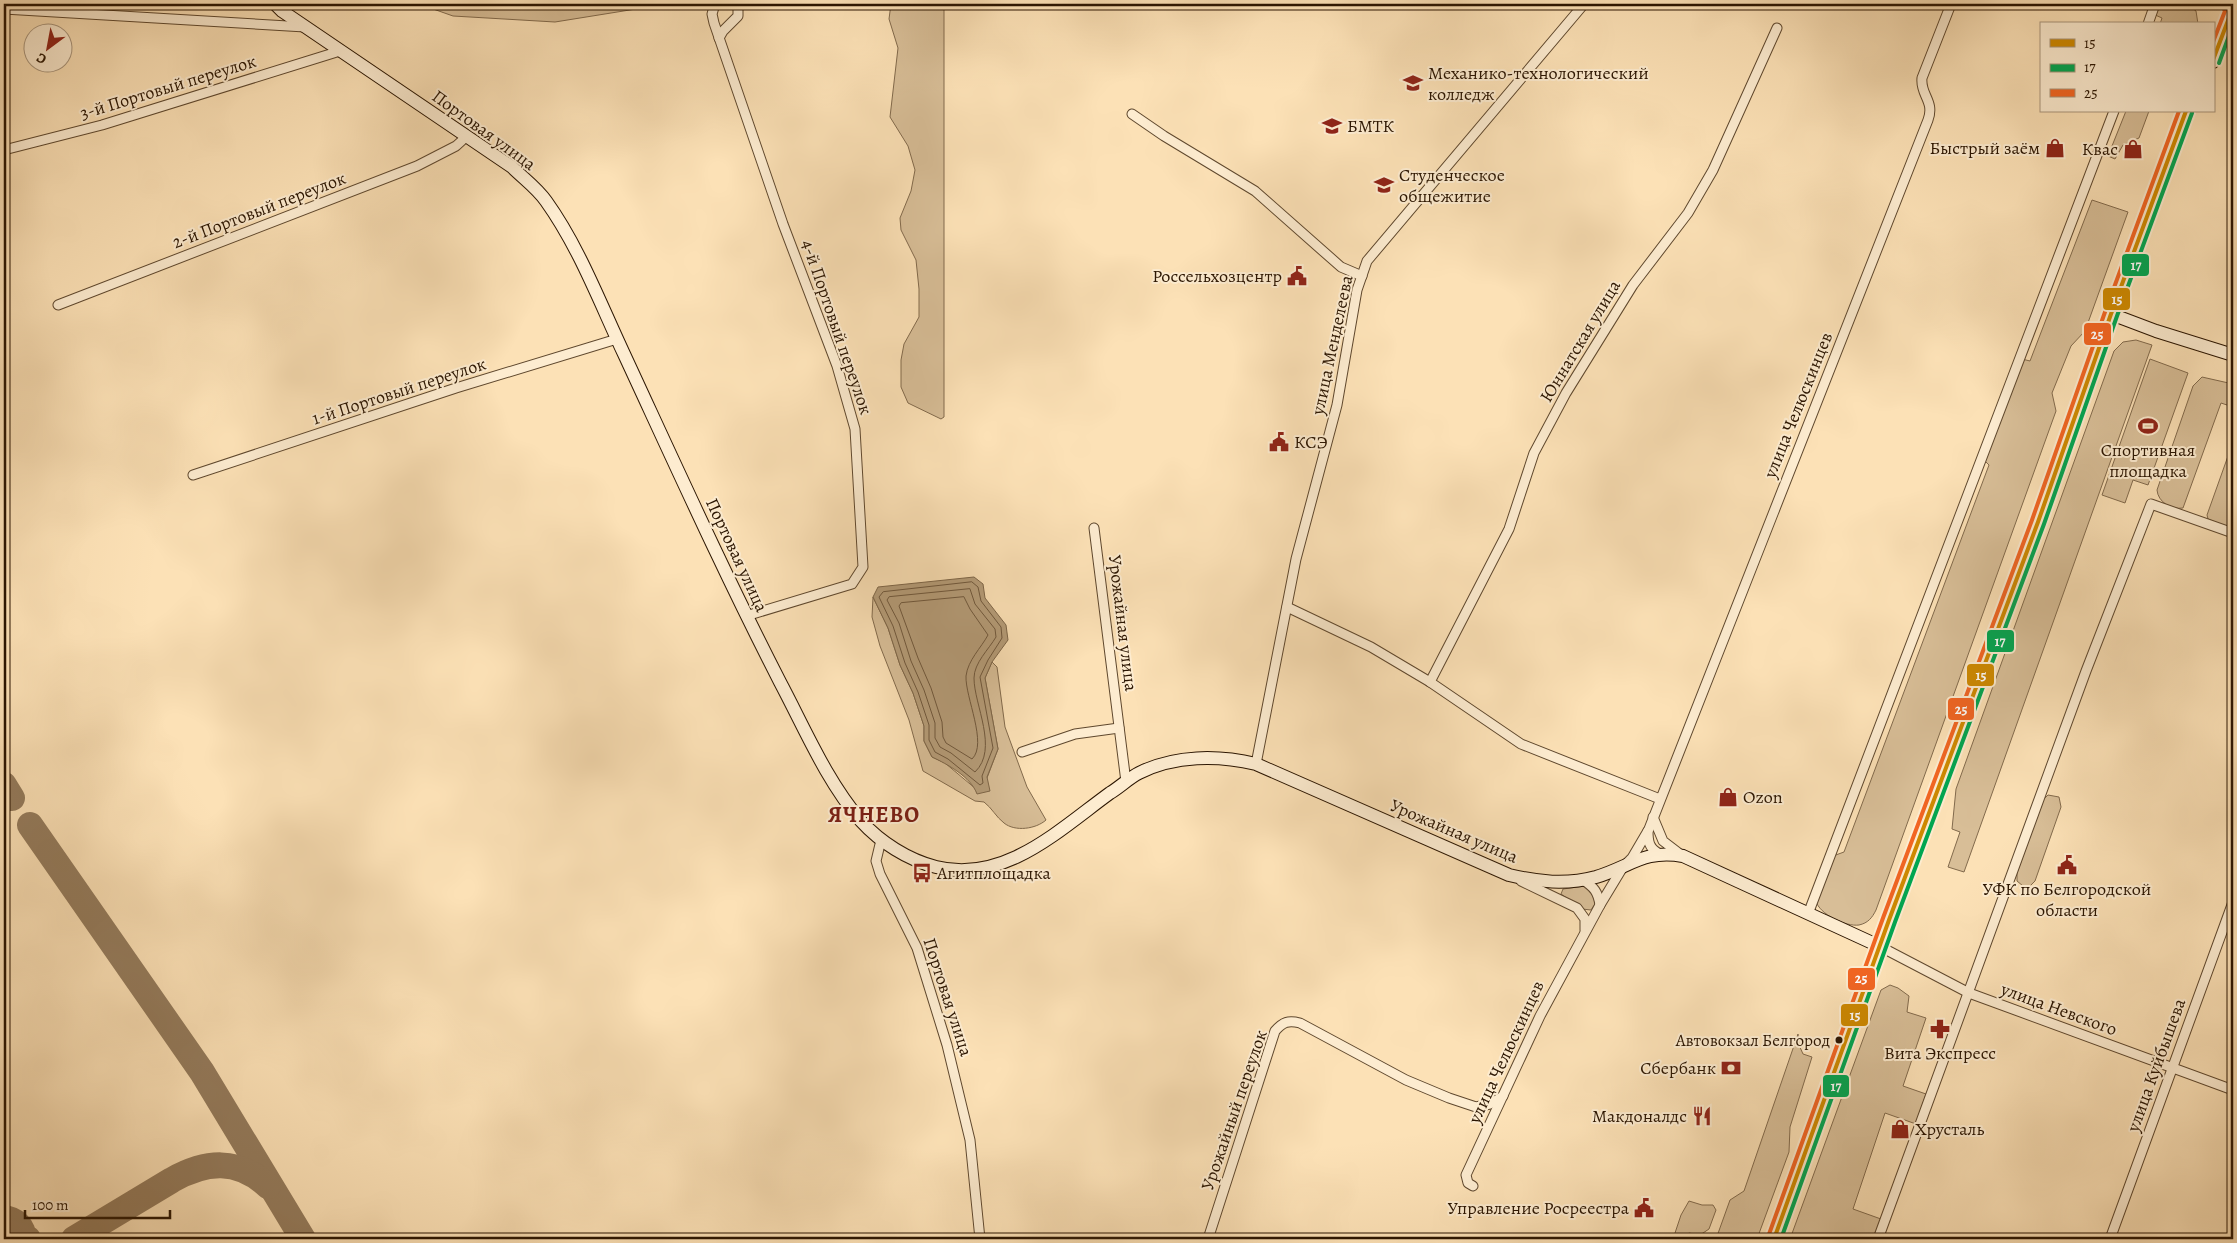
<svg xmlns="http://www.w3.org/2000/svg" width="2237" height="1243" font-family="Alegreya,serif">
<style>
.green{fill:#d8be97;stroke:#826a4c}
.water{fill:#b59c78;stroke:#7e6648}
.lines{fill:none;stroke-linecap:round;stroke-linejoin:round}
.shore{stroke:#70583c;stroke-width:1}
.taxiway{stroke:#947b5c;stroke-width:26}
.runway{stroke:#947b5c;stroke-width:65}
.street-casing{stroke:#5f482e;stroke-width:11}
.secondary-casing{stroke:#2b1501;stroke-width:14}
.primary-casing{stroke:#2b1501;stroke-width:16}
.street{stroke:#fdecd0;stroke-width:9}
.secondary{stroke:#fdecd0;stroke-width:12}
.primary{stroke:#fce1b6;stroke-width:14}
.bus-1-casing{stroke:#fdecd0;stroke-width:8}
.bus-2-casing{stroke:#fdecd0;stroke-width:8}
.bus-3-casing{stroke:#fdecd0;stroke-width:8}
.bus-1{stroke:#ce8900;stroke-width:4}
.bus-2{stroke:#00a651;stroke-width:4}
.bus-3{stroke:#f26522;stroke-width:4}
.bus-dot{fill:#2b1501;stroke:#fdecd0;stroke-width:2}
.labels{text-anchor:middle;dominant-baseline:central;stroke-width:4;stroke-linejoin:round;paint-order:stroke}
.bus-label{font-size:17px;fill:#2b1501;stroke:#fdecd0;text-anchor:end}
.poi-label{font-size:18px;fill:#2b1501;stroke:#fdecd0;text-anchor:start}
.street-label{font-size:18px;fill:#2b1501;stroke:#fdecd0}
.district-label{font-size:22px;font-weight:bold;letter-spacing:1px;fill:#7a1f14;stroke:#fdecd0}
.line-badge{stroke:#fdecd0;stroke-width:2}
.badge-label{font-size:14px;text-anchor:middle;font-weight:bold;fill:#fff}
</style>
<rect width="100%" height="100%" fill="#fce1b6"/>
<filter id="stains"><feTurbulence type="fractalNoise" baseFrequency=".004" numOctaves="4"/><feColorMatrix values="0 0 0 0 .2 0 0 0 0 .09 0 0 0 0 .02 0 0 0 .5 -.17"/></filter>
<radialGradient id="worn" r=".72"><stop offset=".6" stop-color="#630" stop-opacity="0"/><stop offset="1" stop-color="#630" stop-opacity=".3"/></radialGradient>
<g class="green">
<polygon points="419,4 667,4 555,22 453,16"/>
<polygon points="891,4 944,4 944,417 941,419 908,403 901,387 901,360 904,344 919,317 919,289 916,260 901,230 900,218 911,191 915,170 908,146 890,117 898,48 889,19"/>
<polygon points="2159,4 2187,4 2196,11 2198,24 2160,24 2162,18 2153,14"/>
<polygon points="2126,111 2149,111 2139,138 2123,145 2115,159 2108,156"/>
<path d="M2092 200 2128 212 2085 331 2071 346 2052 393 2056 411 1876 910C1872 918 1868 923 1859 925 1846 927 1819 914 1816 901L1833 856 1844 852 1989 465 1983 459 2022 359 2030 361Z"/>
<polygon points="2136,340 2152,345 1964,872 1948,867 1960,832 1952,829 1956,789 2114,351 2123,342"/>
<polygon points="2150,359 2188,373 2148,485 2133,480 2125,503 2102,495"/>
<path d="M2202 377 2233 384V407L2221 403 2183 508C2171 510 2158 502 2157 490L2193 386Z"/>
<polygon points="2233,442 2233,529 2208,519 2207,515"/>
<path d="M873 597 888 628 900 665 913 693 924 726V741L932 757 945 763 976 789 987 778 998 749 985 678 992 662 997 667 1005 727 1027 787 1046 820C1036 829 1015 832 1004 823 996 817 992 808 984 802L975 801 923 771 909 720 880 646 872 617Z"/>
<polygon points="2048,795 2059,797 2061,807 2035,881 2030,886 2023,886 2017,881 2017,873 2043,800"/>
<polygon points="1585,886 1591,890 1596,902 1591,910 1582,909 1561,894 1563,889"/>
<polygon points="1890,985 1898,988 1909,996 1907,1012 1926,1018 1903,1086 1926,1094 1916,1124 1885,1113 1853,1209 1881,1219 1874,1239 1790,1239 1881,990"/>
<polygon points="1798,1034 1799,1045 1803,1054 1812,1057 1790,1127 1789,1152 1757,1239 1716,1239 1730,1200 1744,1191"/>
<polygon points="1689,1201 1702,1205 1713,1205 1716,1210 1709,1229 1700,1235 1689,1233 1683,1238 1674,1236 1681,1215"/>
</g>
<path class="water" d="M974 577 983 584 985 598 1006 625 1008 640 992 662 985 678 998 749 987 777 990 791 977 794C971 777 947 764 932 757L924 741V726L913 693 900 665 888 628 873 597 878 587Z"/>
<g class="lines">
<g class="shore">
<polygon points="972,582 978,587 981,601 1001,627 1002,638 988,660 980,677 993,748 982,776 983,783 980,785 948,759 935,752 929,740 929,725 918,692 905,663 893,626 879,597 883,592"/>
<path d="M970 589 975 604 995 629 996 637C989 649 974 663 974 678 974 705 999 749 975 772L951 753 940 747 935 738V723L924 690 911 661 899 623 887 600 889 597Z"/>
<path d="M964 597 970 609 988 635C981 648 968 660 966 676 965 697 988 744 972 759L946 743 943 737 942 722 931 688 918 658 899 606 901 603Z"/>
</g>
<g class="taxiway">
<polyline points="4,785 12,798"/>
<polyline points="30,825 202,1072 303,1239"/>
<polyline points="4,1227 28,1239"/>
<path d="M74 1239 172 1180C206 1161 237 1158 268 1186"/>
</g>
<polyline class="runway" points="4,1238 4,1239"/>
<defs>
<g id="street">
<polyline points="715,4 712,14 714,23 783,224 837,366 855,429 863,567 852,584 746,616"/>
<polyline points="4,9 305,27"/>
<polyline points="2148,24 2155,4"/>
<polyline points="719,38 723,31 738,16 738,8 735,4"/>
<polyline points="1132,114 1164,136 1255,191 1341,267 1362,276"/>
<polyline points="4,150 102,125 340,51"/>
<polyline points="58,305 417,166 456,146 467,136"/>
<polyline points="193,475 456,388 617,339"/>
<polyline points="1094,528 1126,782"/>
<polyline points="1287,607 1371,647 1430,682 1521,744 1660,799"/>
<polyline points="1430,682 1509,529 1534,453 1566,393 1633,285 1688,213 1713,170 1777,28"/>
<polyline points="1022,752 1075,734 1119,728"/>
<polyline points="1256,764 1296,559 1337,405 1357,290 1367,261 1584,4"/>
<polyline points="1653,817 1663,841 1680,854"/>
<path d="M1648 831C1648 841 1649 848 1658 853"/>
<polyline points="881,840 876,861 880,874 917,948 947,1045 970,1140 980,1239"/>
<path d="M1583 880C1594 887 1598 892 1600 905"/>
<polyline points="1521,881 1577,908 1585,919 1585,930"/>
<polyline points="1808,914 2114,111"/>
<polyline points="1879,946 1969,993 2233,1090"/>
<path d="M1473 1186 1468 1183 1466 1175 1540 1016 1600 905 1623 867 1632 858 1649 829 1928 120C1935 101 1920 95 1922 78L1951 4"/>
<path d="M1208 1239 1275 1031C1283 1022 1288 1020 1300 1023L1406 1080 1449 1098 1476 1107 1490 1104 1503 1096"/>
<polyline points="1878,1239 2086,671 2151,504 2233,533"/>
<polyline points="2110,1239 2233,902"/>
</g>
<g id="secondary">
<path d="M275 4 282 11 512 167C523 178 537 188 546 201 579 247 600 303 624 354 675 464 725 575 780 682 805 729 826 780 861 821 880 842 908 860 936 867 1004 884 1059 830 1110 793 1120 787 1129 778 1139 773 1175 755 1218 755 1256 764L1509 875C1538 882 1566 885 1596 877 1630 867 1644 849 1683 856L1879 946"/>
<polyline points="2111,314 2156,331 2233,355"/>
</g>
<g id="primary">
<polyline points="2213,61 2232,10 2228,4"/>
<polyline points="1774,1239 1889,920 2038,522 2111,314 2186,111"/>
</g>
</defs>
<use href="#street" class="street-casing"/>
<use href="#secondary" class="secondary-casing"/>
<use href="#primary" class="primary-casing"/>
<use href="#street" class="street"/>
<use href="#secondary" class="secondary"/>
<use href="#primary" class="primary"/>
<defs>
<g id="bus-1">
<polyline points="2213,60 2232,10 2228,4"/>
<polyline points="1774,1239 1889,920 2038,522 2111,314 2186,111"/>
</g>
<g id="bus-2">
<polyline points="2219,63 2233,25"/>
<polyline points="1781,1239 1895,922 2044,524 2117,316 2192,113"/>
</g>
<g id="bus-3">
<polyline points="2213,42 2225,11 2223,7"/>
<polyline points="1768,1237 1883,918 2032,520 2105,312 2179,111"/>
</g>
</defs>
<use href="#bus-1" class="bus-1-casing"/>
<use href="#bus-2" class="bus-2-casing"/>
<use href="#bus-3" class="bus-3-casing"/>
<use href="#bus-1" class="bus-1"/>
<use href="#bus-2" class="bus-2"/>
<use href="#bus-3" class="bus-3"/>
</g>
<defs>
<symbol id="university-bare" viewBox="-9 -9 18 18"><path d="M0-5L7-2L0 1L-7-2ZM-4 1L0 2.5L4 1V4Q0 6-4 4Z" fill="#8f2418" stroke="#fdecd0" stroke-width="2.5" paint-order="stroke"/></symbol>
<symbol id="shop-bare" viewBox="-9 -9 18 18"><path d="M-5-2.5h2.3a2.7 3.5 0 0 1 5.4 0H5L5.5 6h-11ZM-1.5-2.5h3a1.5 2.3 0 0 0-3 0Z" fill="#8f2418" stroke="#fdecd0" stroke-width="2.5" paint-order="stroke"/></symbol>
<symbol id="civic-bare" viewBox="-9 -9 18 18"><path d="M-.6-6.5H3V-4.5H.6V-3L4-1V1h2V6H-6V1h2V-1L-.6-3ZM-1.2 2.5V6h2.4V2.5Z" fill="#8f2418" stroke="#fdecd0" stroke-width="2.5" paint-order="stroke"/></symbol>
<symbol id="stadium-bare" viewBox="-9 -9 18 18"><path d="M0-5a6.5 5 0 1 0 0 10a6.5 5 0 1 0 0-10ZM-3.5-1.8h7v3.6h-7Z" fill="#8f2418" stroke="#fdecd0" stroke-width="2.5" paint-order="stroke"/></symbol>
<symbol id="bus-bare" viewBox="-9 -9 18 18"><path d="M-5-6H5V4H4V6H2V4H-2V6H-4V4H-5ZM-3.5-4V0h7V-4ZM-3.5 1.2v1.5H-2V1.2ZM2 1.2v1.5H3.5V1.2Z" fill="#8f2418" stroke="#fdecd0" stroke-width="2.5" paint-order="stroke"/></symbol>
<symbol id="pharmacy-bare" viewBox="-9 -9 18 18"><path d="M-2-6h4v4h4v4h-4v4h-4v-4h-4v-4h4Z" fill="#8f2418" stroke="#fdecd0" stroke-width="2.5" paint-order="stroke"/></symbol>
<symbol id="bank-bare" viewBox="-9 -9 18 18"><path d="M-6-4H6V4H-6ZM0-2.3a2.3 2.3 0 1 0 0 4.6a2.3 2.3 0 1 0 0-4.6Z" fill="#8f2418" stroke="#fdecd0" stroke-width="2.5" paint-order="stroke"/></symbol>
<symbol id="restaurant-bare" viewBox="-9 -9 18 18"><path d="M-5-6h1v4h1v-4h1v4h1v-4h1v5L-1.5 .5V6h-2V.5L-5-1ZM5-6V6H3V1.5H1.5Q1.5-4 5-6Z" fill="#8f2418" stroke="#fdecd0" stroke-width="2.5" paint-order="stroke"/></symbol>
</defs>
<g fill-rule="evenodd">
<use href="#university-bare" x="1399" y="69" width="28" height="28"/>
<use href="#university-bare" x="1318" y="112" width="28" height="28"/>
<use href="#shop-bare" x="2041" y="134" width="28" height="28"/>
<use href="#shop-bare" x="2119" y="135" width="28" height="28"/>
<use href="#university-bare" x="1370" y="171" width="28" height="28"/>
<use href="#civic-bare" x="1283" y="262" width="28" height="28"/>
<use href="#stadium-bare" x="2134" y="412" width="28" height="28"/>
<use href="#civic-bare" x="1265" y="428" width="28" height="28"/>
<use href="#shop-bare" x="1714" y="783" width="28" height="28"/>
<use href="#civic-bare" x="2053" y="851" width="28" height="28"/>
<use href="#bus-bare" x="908" y="859" width="28" height="28"/>
<use href="#pharmacy-bare" x="1926" y="1015" width="28" height="28"/>
<use href="#bank-bare" x="1717" y="1054" width="28" height="28"/>
<use href="#restaurant-bare" x="1688" y="1102" width="28" height="28"/>
<use href="#shop-bare" x="1886" y="1115" width="28" height="28"/>
<use href="#civic-bare" x="1630" y="1194" width="28" height="28"/>
</g>
<circle class="bus-dot" cx="1839" cy="1040" r="4.5"/>
<g class="labels">
<g class="bus-label">
<text x="1830" y="1040">Автовокзал Белгород</text>
</g>
<g class="poi-label">
<text x="1428" y="73">Механико-технологический<tspan x="1428" dy="21">колледж</tspan></text>
<text x="1347" y="126">БМТК</text>
<text x="2040" y="148" text-anchor="end">Быстрый заём</text>
<text x="2118" y="149" text-anchor="end">Квас</text>
<text x="1399" y="175">Студенческое<tspan x="1399" dy="21">общежитие</tspan></text>
<text x="1282" y="276" text-anchor="end">Россельхозцентр</text>
<text x="1294" y="442">КСЭ</text>
<text x="2148" y="450" text-anchor="middle">Спортивная<tspan x="2148" dy="21">площадка</tspan></text>
<text x="1743" y="797">Ozon</text>
<text x="937" y="873">Агитплощадка</text>
<text x="2067" y="889" text-anchor="middle">УФК по Белгородской<tspan x="2067" dy="21">области</tspan></text>
<text x="1940" y="1053" text-anchor="middle">Вита Экспресс</text>
<text x="1716" y="1068" text-anchor="end">Сбербанк</text>
<text x="1687" y="1116" text-anchor="end">Макдоналдс</text>
<text x="1915" y="1129">Хрусталь</text>
<text x="1629" y="1208" text-anchor="end">Управление Росреестра</text>
</g>
<g class="street-label">
<text transform="translate(168 87) rotate(-17)">3-й Портовый переулок</text>
<text transform="translate(484 130) rotate(36)">Портовая улица</text>
<text transform="translate(259 210) rotate(-21)">2-й Портовый переулок</text>
<text transform="translate(837 327) rotate(71)">4-й Портовый переулок</text>
<text transform="translate(1580 341) rotate(-59)">Юннатская улица</text>
<text transform="translate(1332 345) rotate(-78)">улица Менделеева</text>
<text transform="translate(399 391) rotate(-18)">1-й Портовый переулок</text>
<text transform="translate(1798 405) rotate(-68)">улица Челюскинцев</text>
<text transform="translate(737 555) rotate(65)">Портовая улица</text>
<text transform="translate(1123 623) rotate(83)">Урожайная улица</text>
<text transform="translate(1454 831) rotate(23)">Урожайная улица</text>
<text transform="translate(948 997) rotate(72)">Портовая улица</text>
<text transform="translate(2059 1009) rotate(20)">улица Невского</text>
<text transform="translate(1506 1052) rotate(-65)">улица Челюскинцев</text>
<text transform="translate(2156 1065) rotate(-70)">улица Куйбышева</text>
<text transform="translate(1234 1110) rotate(-71)">Урожайный переулок</text>
</g>
<g class="district-label">
<text x="874" y="815">ЯЧНЕВО</text>
</g>
</g>
<g class="line-badge">
<rect x="2121" y="253" width="29" height="24" rx="5" fill="#00a651"/>
<rect x="2102" y="287" width="29" height="24" rx="5" fill="#ce8900"/>
<rect x="2083" y="322" width="29" height="24" rx="5" fill="#f26522"/>
<rect x="1986" y="629" width="29" height="24" rx="5" fill="#00a651"/>
<rect x="1966" y="663" width="29" height="24" rx="5" fill="#ce8900"/>
<rect x="1947" y="697" width="28" height="24" rx="5" fill="#f26522"/>
<rect x="1847" y="967" width="29" height="24" rx="5" fill="#f26522"/>
<rect x="1840" y="1003" width="29" height="24" rx="5" fill="#ce8900"/>
<rect x="1822" y="1074" width="28" height="24" rx="5" fill="#00a651"/>
</g>
<g class="badge-label">
<text x="2136" y="270">17</text>
<text x="2117" y="304">15</text>
<text x="2097" y="339">25</text>
<text x="2000" y="646">17</text>
<text x="1981" y="680">15</text>
<text x="1961" y="714">25</text>
<text x="1861" y="983">25</text>
<text x="1855" y="1020">15</text>
<text x="1836" y="1091">17</text>
</g>
<rect width="2237" height="1243" fill="none" stroke="#fce1b6" stroke-width="20"/>
<rect x="5" y="5" width="2227" height="1233" fill="none" stroke="#2b1501" stroke-width="2.5"/>
<rect x="10" y="10" width="2217" height="1223" fill="none" stroke="#2b1501"/>
<rect x="2040" y="22" width="175" height="90" fill="#fdecd0" stroke="#a9967d"/>
<rect x="2050" y="39" width="25" height="8" fill="#ce8900" stroke="#a9967d"/>
<text x="2084" y="48" font-size="15" fill="#2b1501">15</text>
<rect x="2050" y="64" width="25" height="8" fill="#00a651" stroke="#a9967d"/>
<text x="2084" y="72" font-size="15" fill="#2b1501">17</text>
<rect x="2050" y="89" width="25" height="8" fill="#f26522" stroke="#a9967d"/>
<text x="2084" y="98" font-size="15" fill="#2b1501">25</text>
<g transform="translate(48 48) rotate(212)"><circle r="24" fill="#fdecd0" stroke="#a9967d"/>
<path d="M0-4L9 19L0 12L-9 19Z" fill="#8f2418"/>
<text y="-8" font-size="14" font-weight="bold" text-anchor="middle" fill="#2b1501">С</text>
</g>
<path d="M25 1210v8h145v-8" fill="none" stroke="#2b1501" stroke-width="2.5"/>
<text x="32" y="1210" font-size="15" fill="#2b1501" stroke="#fdecd0" stroke-width="4" paint-order="stroke">100 m</text>
<rect width="100%" height="100%" filter="url(#stains)"/>
<rect width="100%" height="100%" fill="url(#worn)"/>
</svg>
